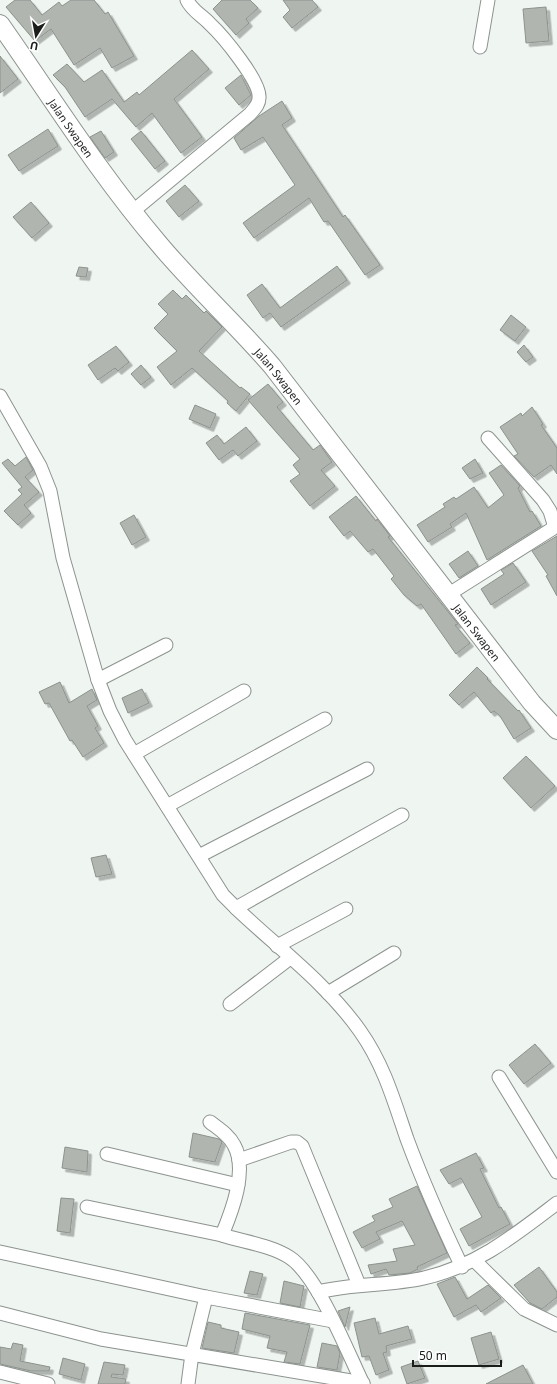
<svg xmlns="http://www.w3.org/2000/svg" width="557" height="1384" font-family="'Noto Sans',sans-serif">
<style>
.building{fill:#b0b5b0;stroke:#8c928d;filter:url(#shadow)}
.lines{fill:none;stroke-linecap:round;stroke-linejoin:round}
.street-casing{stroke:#8d938e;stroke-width:15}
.secondary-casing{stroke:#8d938e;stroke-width:20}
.street{stroke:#fff;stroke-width:13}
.secondary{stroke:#fff;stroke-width:18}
.labels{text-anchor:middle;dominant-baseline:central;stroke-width:3;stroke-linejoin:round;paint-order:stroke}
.street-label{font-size:11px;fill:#1b1d1b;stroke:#fff}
</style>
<defs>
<filter id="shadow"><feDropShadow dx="3.5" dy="3.5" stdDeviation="0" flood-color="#0004"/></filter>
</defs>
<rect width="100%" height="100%" fill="#eff5f0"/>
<g class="building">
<polygon points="15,0 30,0 42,15 59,2 62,6 71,0 94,0 105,14 108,12 134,56 112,68 100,48 74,65 51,29 35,41 6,7"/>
<polygon points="222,0 250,0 258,8 246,19 249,23 236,35 213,9"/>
<polygon points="283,0 312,0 318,7 292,28 283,17 290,10"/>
<polygon points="546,7 549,41 526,43 523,9"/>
<polygon points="192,50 209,69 174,99 202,137 181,153 152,113 136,127 112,99 85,117 65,87 53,75 67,64 84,82 102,70 124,102 137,92 139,95"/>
<polygon points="0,56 18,79 0,93"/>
<polygon points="241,75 251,95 239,105 225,88"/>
<polygon points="282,101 292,118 282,125 343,217 345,215 380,265 365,275 328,221 324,222 309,198 254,238 243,223 295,185 263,137 241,150 234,138 259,116"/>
<polygon points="48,129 58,146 19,171 8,155"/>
<polygon points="101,131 114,152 105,158 90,137"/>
<polygon points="141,131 165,161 155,169 131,139"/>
<polygon points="185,185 199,201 179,217 166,201"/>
<polygon points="31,202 49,223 32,238 13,217"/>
<polygon points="337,266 347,280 281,327 270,313 263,318 247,295 262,284 280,308"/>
<polygon points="79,267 88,268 86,277 76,276"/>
<polygon points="173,290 182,299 186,295 204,313 206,311 222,327 199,351 240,388 241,387 250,394 236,411 227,403 228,401 192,368 171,385 157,367 177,351 154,328 168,314 158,304"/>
<polygon points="511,315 526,327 515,341 500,330"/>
<polygon points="524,345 533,357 526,362 517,352"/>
<polygon points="116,346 129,362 118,371 115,368 98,380 88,365"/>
<polygon points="141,365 151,377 141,385 131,374"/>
<polygon points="268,384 283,402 277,407 313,450 320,445 332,462 321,470 335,486 310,506 290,481 300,474 293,465 300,459 248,400"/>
<polygon points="195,405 216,414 210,428 189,419"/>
<polygon points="532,407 543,424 541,425 557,448 557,474 551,465 534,477 514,456 518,454 500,427 521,413 522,416"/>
<polygon points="246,427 257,441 238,456 233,450 219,460 206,443 217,435 224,444"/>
<polygon points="26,457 33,470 25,477 39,492 24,505 31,513 18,525 4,511 22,494 18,490 22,487 2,463 8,459 15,466"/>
<polygon points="475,459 483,473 470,479 462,468"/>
<polygon points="501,465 520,486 518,488 530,512 532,511 541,526 487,560 466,513 450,524 452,527 428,542 417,525 445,507 443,504 454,497 456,499 474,487 488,508 504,495 489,473"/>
<polygon points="356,496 376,521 377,519 390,536 388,537 458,624 455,625 470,643 456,654 421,604 417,606 404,595 391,579 394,576 373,549 368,552 350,531 344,536 329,517"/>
<polygon points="134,515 146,537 132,545 120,523"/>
<polygon points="557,536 557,596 546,576 548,575 532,551"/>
<polygon points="468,551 478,566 459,578 449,564"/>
<polygon points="513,563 526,582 491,605 481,589 504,574 501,570"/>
<polygon points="477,667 488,678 487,679 518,711 519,710 531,728 514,739 500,716 494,711 491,713 474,692 459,705 449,695"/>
<polygon points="60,682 69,703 92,689 97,700 87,706 98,726 95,728 104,743 83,757 72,740 70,741 49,703 45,704 39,692"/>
<polygon points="142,689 149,703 128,713 122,698"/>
<polygon points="526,756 555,786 531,808 503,778"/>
<polygon points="106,855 112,874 96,877 91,858"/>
<polygon points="535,1044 551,1063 524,1084 509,1065"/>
<polygon points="193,1133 219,1139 222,1142 215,1162 189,1157"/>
<polygon points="65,1147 88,1151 87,1172 62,1168"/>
<polygon points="476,1153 484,1168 480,1169 499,1208 501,1207 510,1224 469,1246 460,1229 482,1217 461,1178 449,1184 440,1170"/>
<polygon points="417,1186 447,1253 417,1267 418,1269 410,1273 389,1275 386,1269 371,1274 368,1265 397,1261 393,1249 415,1245 402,1221 376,1232 380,1239 362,1248 353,1232 375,1221 372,1216 393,1207 389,1199"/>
<polygon points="61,1198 74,1199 70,1233 57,1231"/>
<polygon points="539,1267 557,1292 557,1297 542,1309 530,1303 514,1285"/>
<polygon points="250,1271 263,1274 257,1295 244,1293"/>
<polygon points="455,1277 467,1299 488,1285 501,1298 481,1312 476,1305 454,1317 437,1284"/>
<polygon points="284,1281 304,1286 300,1307 280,1303"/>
<polygon points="350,1307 345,1327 338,1311"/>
<polygon points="245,1313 310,1325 300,1364 284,1362 287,1352 267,1348 270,1336 242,1329"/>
<polygon points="375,1318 379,1334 408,1326 412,1339 386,1346 387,1352 383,1353 389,1370 376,1375 369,1356 362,1357 354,1323"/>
<polygon points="208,1322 221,1325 221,1328 239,1332 234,1353 202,1348"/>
<polygon points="491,1332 499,1359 479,1365 471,1338"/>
<polygon points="13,1343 23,1345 20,1361 50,1367 49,1371 31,1371 0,1364 0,1347 11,1349"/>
<polygon points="322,1343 337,1346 340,1353 337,1370 317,1367"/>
<polygon points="63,1358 85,1364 81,1380 59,1374"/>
<polygon points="418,1361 425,1378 407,1384 401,1367"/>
<polygon points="104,1362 125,1365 123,1375 112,1374 111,1377 126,1379 125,1384 98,1384"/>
<polygon points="523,1365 533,1384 486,1384"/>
</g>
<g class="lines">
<defs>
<g id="street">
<polyline points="480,47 488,0"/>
<path d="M132 212 250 114C254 109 259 105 259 98 261 82 223 36 210 24 202 15 192 11 187 0"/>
<path d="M0 396 40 466 50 491 63 558 98 680 110 711 125 740 223 895 236 908C278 948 327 984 360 1031 384 1065 394 1101 407 1139 423 1182 442 1225 462 1267"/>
<polyline points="449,594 552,529 554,524 550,511 543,500 488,438"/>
<polyline points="98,680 166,645"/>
<polyline points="134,754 244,691"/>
<polyline points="167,806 325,719"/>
<polyline points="199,856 367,769"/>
<polyline points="236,908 402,815"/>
<polyline points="277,946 346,909"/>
<polyline points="328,993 394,953"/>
<polyline points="230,1004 290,958"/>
<polyline points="499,1077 557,1172"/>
<path d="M210 1122C219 1129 229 1135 234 1145 248 1170 232 1211 222 1235 244 1242 270 1245 289 1257 317 1274 348 1353 363 1384"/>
<polyline points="107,1154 238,1185"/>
<polyline points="239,1160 291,1142 297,1142 302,1146 359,1285"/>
<polyline points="87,1207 222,1235"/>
<polyline points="0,1252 206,1297"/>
<polyline points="475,1261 524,1309 557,1325"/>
<path d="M318 1292C353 1283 389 1286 424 1278 477 1266 515 1235 557 1203"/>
<polyline points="0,1313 101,1339 363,1383"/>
<polyline points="0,1372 48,1384"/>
<polyline points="188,1384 192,1354 206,1297 333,1321"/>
</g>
<g id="secondary">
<path id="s1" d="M0 24C52 98 100 175 159 244 195 287 236 324 272 366L532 703 557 730"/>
</g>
</defs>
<use href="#street" class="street-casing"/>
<use href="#secondary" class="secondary-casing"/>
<use href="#street" class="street"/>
<use href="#secondary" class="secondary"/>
</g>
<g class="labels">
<g class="street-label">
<text stroke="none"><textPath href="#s1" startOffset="126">Jalan Swapen</textPath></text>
<text stroke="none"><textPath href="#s1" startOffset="450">Jalan Swapen</textPath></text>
<text stroke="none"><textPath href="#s1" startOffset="774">Jalan Swapen</textPath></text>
</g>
</g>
<g transform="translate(36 36) rotate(191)" stroke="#ffffff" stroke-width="3" paint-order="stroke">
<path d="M0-3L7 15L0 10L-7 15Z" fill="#1b1d1b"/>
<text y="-6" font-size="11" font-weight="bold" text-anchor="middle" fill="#1b1d1b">U</text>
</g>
<path d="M413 1360v6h88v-6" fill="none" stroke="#1b1d1b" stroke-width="2"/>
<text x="419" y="1360" font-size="12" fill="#1b1d1b" stroke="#ffffff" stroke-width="3" paint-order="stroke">50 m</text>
</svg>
